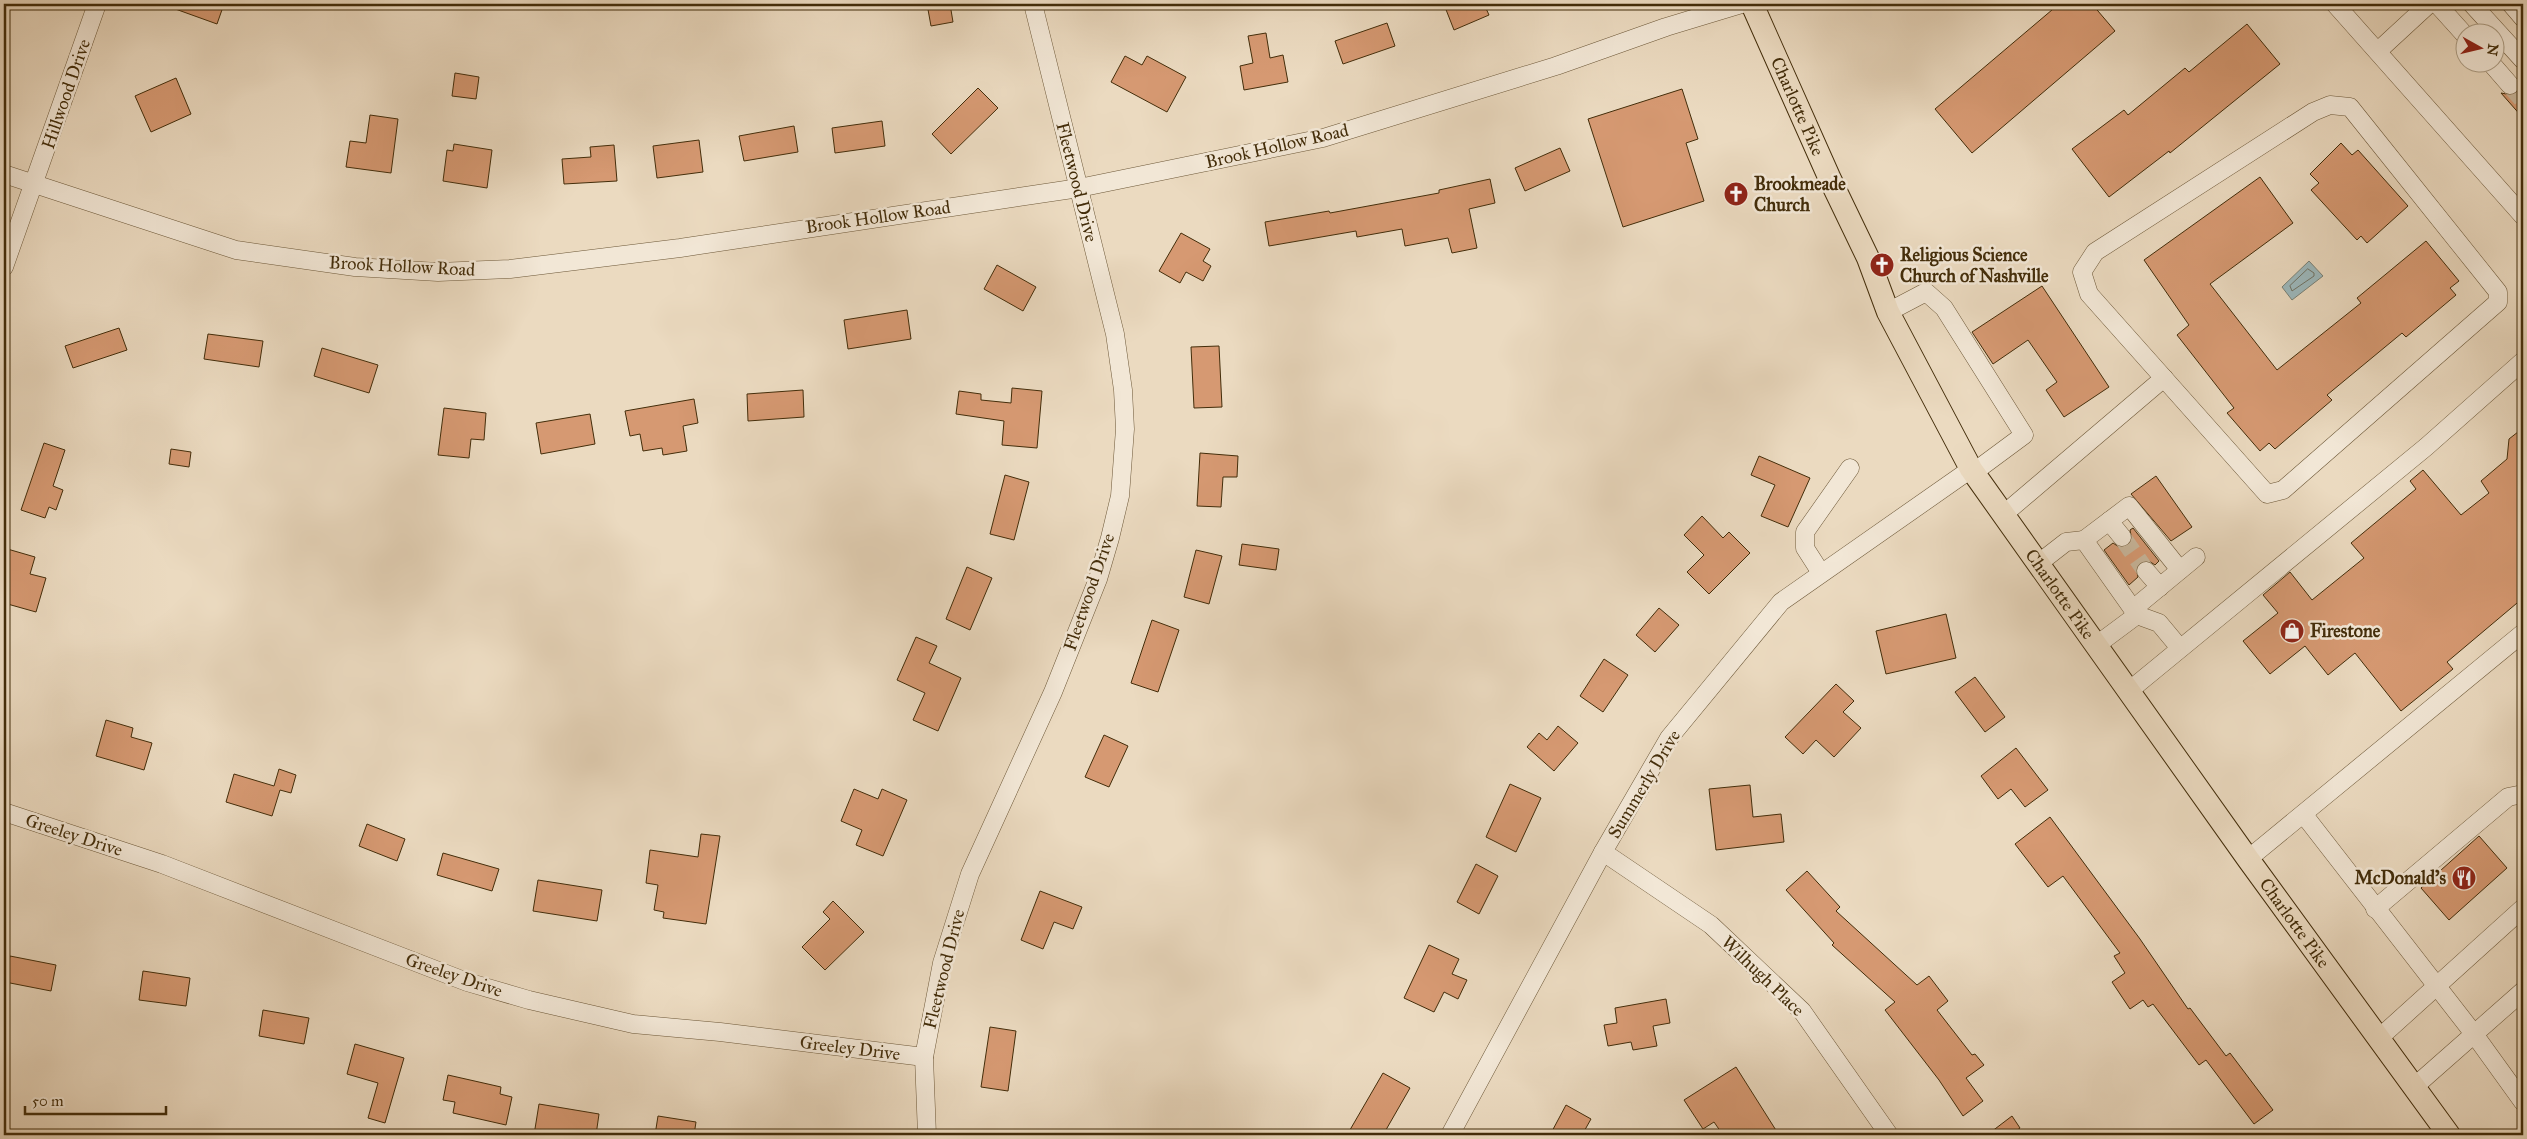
<svg xmlns="http://www.w3.org/2000/svg" width="2527" height="1139" font-family="'IM FELL Great Primer',serif">
<style>
.water{fill:#9cb8bc;stroke:#788075}
.lines{fill:none;stroke-linecap:round;stroke-linejoin:round}
.shore{stroke:#707263;stroke-width:1}
.building{fill:#d69972;stroke:#432d0a}
.minor-tunnel{stroke:#c9b79c;stroke-width:18;stroke-dasharray:18 9;stroke-linecap:butt}
.minor-casing{stroke:#6d5838;stroke-width:19}
.major-casing{stroke:#432d0a;stroke-width:24}
.minor{stroke:#f2e7d6;stroke-width:18}
.major{stroke:#ebdac0;stroke-width:22}
.labels{text-anchor:middle;dominant-baseline:central;stroke-width:5;stroke-linejoin:round;paint-order:stroke}
.street-label{font-size:18px;fill:#432d0a;stroke:#f2e7d6}
.poi-label{font-size:18px;font-weight:bold;fill:#432d0a;stroke:#f2e7d6;text-anchor:start}
</style>
<rect width="100%" height="100%" fill="#ebdac0"/>
<filter id="stains"><feTurbulence type="fractalNoise" baseFrequency=".004" numOctaves="4"/><feColorMatrix values="0 0 0 0 .2 0 0 0 0 .09 0 0 0 0 .02 0 0 0 .5 -.17"/></filter>
<radialGradient id="worn" r=".72"><stop offset=".6" stop-color="#630" stop-opacity="0"/><stop offset="1" stop-color="#630" stop-opacity=".3"/></radialGradient>
<polygon class="water" points="2309,261 2323,276 2292,300 2282,287"/>
<g class="lines">
<polygon class="shore" points="2308,269 2314,273 2314,276 2292,291 2290,286"/>
</g>
<g class="building">
<polygon points="167,4 224,4 217,24 167,6"/>
<polygon points="927,4 950,4 953,22 931,26"/>
<polygon points="1453,4 1484,4 1489,15 1454,30 1445,7"/>
<polygon points="2059,4 2092,4 2115,31 1972,153 1935,109"/>
<polygon points="1387,23 1395,46 1343,64 1335,41"/>
<polygon points="2247,24 2280,64 2170,153 2169,151 2109,197 2072,149 2124,110 2128,115 2185,68 2189,72"/>
<polygon points="1266,33 1270,58 1283,55 1288,82 1244,90 1240,66 1253,63 1248,36"/>
<polygon points="1125,56 1142,65 1147,56 1186,77 1167,112 1111,82"/>
<polygon points="455,73 479,77 476,99 452,96"/>
<polygon points="2523,74 2523,118 2501,93 2512,95 2517,93 2520,88 2518,78"/>
<polygon points="176,78 191,114 151,132 135,96"/>
<polygon points="978,88 998,108 951,154 932,134"/>
<polygon points="1682,89 1698,139 1686,143 1704,201 1623,227 1588,119"/>
<polygon points="370,115 398,119 391,173 346,167 350,141 366,143"/>
<polygon points="882,121 885,146 835,153 832,128"/>
<polygon points="794,126 798,152 744,161 739,136"/>
<polygon points="699,140 703,172 657,178 653,146"/>
<polygon points="2341,143 2352,155 2358,150 2408,206 2367,243 2361,236 2357,240 2311,190 2319,183 2310,174"/>
<polygon points="454,144 492,150 487,188 443,181 447,150 453,151"/>
<polygon points="614,145 617,181 564,184 562,159 591,157 590,147"/>
<polygon points="1560,148 1570,171 1525,191 1515,168"/>
<polygon points="2260,177 2293,223 2210,284 2277,370 2361,303 2357,298 2426,241 2459,281 2450,288 2456,295 2406,337 2402,333 2327,395 2332,400 2275,449 2269,443 2260,451 2227,413 2234,408 2177,335 2189,325 2144,260"/>
<polygon points="1490,179 1495,203 1469,209 1477,248 1452,253 1448,238 1405,246 1402,229 1357,237 1356,231 1269,246 1265,222 1329,211 1330,213 1439,193 1439,190"/>
<polygon points="1181,233 1210,249 1203,261 1211,266 1203,281 1186,272 1180,283 1159,271"/>
<polygon points="997,265 1036,287 1023,311 984,289"/>
<polygon points="2042,286 2109,387 2064,417 2046,390 2057,382 2028,340 1993,364 1972,332"/>
<polygon points="907,310 911,339 848,349 844,320"/>
<polygon points="119,328 127,350 73,368 65,346"/>
<polygon points="208,334 263,341 259,367 204,359"/>
<polygon points="1219,346 1222,407 1194,408 1191,347"/>
<polygon points="322,348 378,365 369,393 314,376"/>
<polygon points="1012,388 1042,391 1037,448 1002,445 1004,421 956,414 959,391 981,394 981,400 1011,403"/>
<polygon points="803,390 804,417 748,421 747,394"/>
<polygon points="694,399 698,423 683,426 687,451 663,455 662,448 643,451 640,434 630,436 625,411"/>
<polygon points="444,408 486,413 484,440 471,439 469,458 438,455"/>
<polygon points="590,414 595,444 541,454 536,423"/>
<polygon points="2523,428 2523,598 2447,662 2453,669 2401,711 2355,653 2328,675 2305,646 2270,674 2243,641 2278,613 2263,595 2290,572 2312,600 2364,558 2351,543 2416,489 2410,481 2423,470 2461,515 2489,493 2481,481 2507,459 2509,439"/>
<polygon points="44,443 65,450 53,486 63,490 56,510 49,507 45,518 21,510"/>
<polygon points="171,449 191,452 189,467 169,464"/>
<polygon points="1200,453 1238,456 1237,477 1223,477 1221,507 1197,506"/>
<polygon points="1759,456 1810,478 1788,527 1761,516 1775,485 1751,475"/>
<polygon points="1005,475 1029,482 1014,540 990,534"/>
<polygon points="2156,476 2192,527 2171,541 2131,494"/>
<polygon points="1702,516 1723,538 1729,532 1750,553 1709,594 1687,572 1704,555 1684,535"/>
<polygon points="2133,528 2159,561 2155,565 2149,561 2139,563 2136,568 2138,577 2129,585 2104,550 2113,543 2119,547 2128,546 2132,540 2130,530"/>
<polygon points="1242,544 1279,549 1276,570 1239,565"/>
<polygon points="4,548 35,557 30,574 46,578 36,612 4,603"/>
<polygon points="1196,550 1222,556 1209,604 1184,597"/>
<polygon points="967,567 992,578 970,630 946,619"/>
<polygon points="1659,608 1679,625 1655,652 1636,635"/>
<polygon points="1946,614 1956,658 1886,674 1876,631"/>
<polygon points="1152,620 1179,630 1158,692 1131,683"/>
<polygon points="916,637 937,646 929,663 961,678 938,731 913,720 925,693 897,680"/>
<polygon points="1604,659 1628,675 1603,712 1580,696"/>
<polygon points="1975,677 2005,717 1985,732 1955,692"/>
<polygon points="1836,684 1854,701 1843,712 1861,728 1834,757 1816,740 1803,754 1785,737"/>
<polygon points="106,720 133,728 131,737 152,743 144,770 96,756"/>
<polygon points="1558,726 1578,743 1554,771 1527,747 1539,733 1547,740"/>
<polygon points="1104,735 1128,746 1109,787 1085,777"/>
<polygon points="2016,748 2048,790 2025,807 2011,789 1998,799 1981,776"/>
<polygon points="279,769 296,775 291,793 280,790 272,816 226,802 234,774 274,786"/>
<polygon points="1510,784 1541,798 1516,852 1486,837"/>
<polygon points="1750,785 1753,817 1781,814 1784,842 1716,850 1709,789"/>
<polygon points="854,789 878,799 882,789 907,800 883,856 856,845 862,830 841,821"/>
<polygon points="2050,817 2140,939 2188,1009 2190,1008 2226,1056 2230,1053 2273,1110 2254,1124 2206,1060 2199,1065 2153,1004 2148,1007 2143,1000 2130,1009 2112,982 2125,973 2114,956 2120,953 2063,876 2048,887 2015,844"/>
<polygon points="367,824 405,839 397,861 359,846"/>
<polygon points="701,834 720,836 706,924 663,918 664,912 654,910 658,885 646,883 650,850 698,857"/>
<polygon points="2479,836 2507,868 2449,920 2421,888"/>
<polygon points="443,853 499,869 492,891 437,875"/>
<polygon points="1476,864 1498,876 1479,914 1457,902"/>
<polygon points="1807,871 1840,907 1836,911 1917,985 1929,976 1948,1001 1937,1010 1972,1055 1975,1054 1984,1065 1966,1078 1983,1101 1963,1116 1939,1080 1885,1010 1895,1002 1832,945 1834,943 1786,890"/>
<polygon points="538,880 602,890 597,921 533,911"/>
<polygon points="1040,891 1082,907 1073,929 1054,922 1043,949 1021,940"/>
<polygon points="833,901 864,932 825,970 802,947 830,919 823,912"/>
<polygon points="1429,945 1459,959 1452,974 1467,980 1458,999 1444,992 1434,1012 1404,998"/>
<polygon points="10,956 56,965 51,991 5,982"/>
<polygon points="143,971 190,978 186,1006 139,1000"/>
<polygon points="1666,999 1670,1023 1653,1026 1657,1046 1633,1050 1631,1042 1608,1046 1604,1025 1617,1023 1615,1008"/>
<polygon points="263,1010 309,1018 304,1044 259,1036"/>
<polygon points="990,1027 1016,1031 1008,1091 981,1087"/>
<polygon points="355,1044 404,1058 385,1123 368,1118 378,1083 347,1074"/>
<polygon points="1736,1067 1779,1135 1723,1135 1714,1122 1703,1129 1684,1100"/>
<polygon points="1383,1073 1410,1088 1383,1135 1347,1135"/>
<polygon points="448,1075 501,1087 500,1094 512,1097 506,1125 453,1113 455,1102 443,1100"/>
<polygon points="539,1104 599,1114 596,1135 534,1135"/>
<polygon points="1566,1105 1591,1119 1582,1135 1550,1135"/>
<polygon points="658,1116 696,1122 694,1135 655,1135"/>
<polygon points="2012,1116 2020,1128 2011,1135 1987,1135"/>
</g>
<g class="lines">
<g class="minor-tunnel">
<polyline points="2510,85 2523,100"/>
<polyline points="2122,537 2146,571"/>
</g>
<defs>
<g id="minor">
<polyline points="2335,4 2523,216"/>
<polyline points="2437,4 2464,34"/>
<polyline points="2472,4 2523,60"/>
<polyline points="2511,4 2523,18"/>
<polyline points="2378,51 2429,4"/>
<polyline points="2490,62 2510,85"/>
<polygon points="2330,105 2350,107 2498,292 2498,302 2283,490 2267,494 2089,294 2082,272 2095,252 2313,112"/>
<polyline points="4,174 236,250 355,267 438,272 510,269 680,248 1079,188 1323,138 1556,66 1666,27 1742,4"/>
<polyline points="4,267 97,4"/>
<polyline points="1888,312 1926,292 1944,308 2024,435 1974,472"/>
<polyline points="2004,514 2164,378"/>
<polyline points="2109,521 2122,537"/>
<polyline points="2039,563 2066,542 2084,540"/>
<polyline points="2146,571 2160,587"/>
<polyline points="1821,573 1805,548 1805,532 1850,468"/>
<polyline points="2133,609 2196,557"/>
<polyline points="2098,644 2137,615"/>
<polyline points="2179,647 2159,623 2137,615 2084,540 2129,506 2180,570"/>
<polyline points="2130,690 2426,447 2523,361"/>
<polyline points="4,812 162,864 467,982 529,1000 633,1024 720,1032 924,1057"/>
<polyline points="2304,815 2474,1034 2523,1102"/>
<polyline points="1603,852 1711,925 1802,1011 1889,1135"/>
<polyline points="2248,859 2523,633"/>
<polyline points="2375,909 2508,797 2523,794"/>
<polyline points="2378,1039 2523,908"/>
<polyline points="2414,1087 2523,991"/>
<polyline points="927,1135 924,1057 942,963 970,874 1053,692 1098,579 1110,538 1120,496 1125,429 1123,390 1115,334 1033,4"/>
<polyline points="1450,1135 1603,852 1669,738 1781,602 1971,469"/>
</g>
<g id="major">
<path id="s1" d="M1752 4 1829 177 1868 258 1888 312 1971 469 2248 859 2449 1135"/>
</g>
</defs>
<use href="#minor" class="minor-casing"/>
<use href="#major" class="major-casing"/>
<use href="#minor" class="minor"/>
<use href="#major" class="major"/>
</g>
<defs>
<symbol id="church-disc" viewBox="-11 -11 22 22"><circle r="9.5" fill="#8f2418" stroke="#f2e7d6"/><path d="M-1.2-6h2.4v3.5h3.3v2.4h-3.3V6h-2.4V-.1h-3.3v-2.4h3.3Z" fill="#fff"/></symbol>
<symbol id="shop-disc" viewBox="-11 -11 22 22"><circle r="9.5" fill="#8f2418" stroke="#f2e7d6"/><path d="M-5-2.5h2.3a2.7 3.5 0 0 1 5.4 0H5L5.5 6h-11ZM-1.5-2.5h3a1.5 2.3 0 0 0-3 0Z" fill="#fff"/></symbol>
<symbol id="restaurant-disc" viewBox="-11 -11 22 22"><circle r="9.5" fill="#8f2418" stroke="#f2e7d6"/><path d="M-5-6h1v4h1v-4h1v4h1v-4h1v5L-1.5 .5V6h-2V.5L-5-1ZM5-6V6H3V1.5H1.5Q1.5-4 5-6Z" fill="#fff"/></symbol>
</defs>
<g fill-rule="evenodd">
<use href="#church-disc" x="1722" y="180" width="28" height="28"/>
<use href="#church-disc" x="1868" y="251" width="28" height="28"/>
<use href="#shop-disc" x="2278" y="617" width="28" height="28"/>
<use href="#restaurant-disc" x="2450" y="864" width="28" height="28"/>
</g>
<g class="labels">
<g class="street-label">
<text transform="translate(66 94) rotate(-71)">Hillwood Drive</text>
<text stroke="none"><textPath href="#s1" startOffset="112">Charlotte Pike</textPath></text>
<text transform="translate(1277 146) rotate(-13)">Brook Hollow Road</text>
<text transform="translate(1077 182) rotate(76)">Fleetwood Drive</text>
<text transform="translate(878 217) rotate(-8)">Brook Hollow Road</text>
<text transform="translate(402 266) rotate(3)">Brook Hollow Road</text>
<text transform="translate(1089 592) rotate(-71)">Fleetwood Drive</text>
<text stroke="none"><textPath href="#s1" startOffset="668">Charlotte Pike</textPath></text>
<text transform="translate(1644 784) rotate(-59)">Summerly Drive</text>
<text transform="translate(74 835) rotate(18)">Greeley Drive</text>
<text stroke="none"><textPath href="#s1" startOffset="1072">Charlotte Pike</textPath></text>
<text transform="translate(944 969) rotate(-76)">Fleetwood Drive</text>
<text transform="translate(454 975) rotate(19)">Greeley Drive</text>
<text transform="translate(1763 976) rotate(44)">Wilhugh Place</text>
<text transform="translate(850 1048) rotate(7)">Greeley Drive</text>
</g>
<g class="poi-label">
<text x="1754" y="184">Brookmeade<tspan x="1754" dy="21">Church</tspan></text>
<text x="1900" y="255">Religious Science<tspan x="1900" dy="21">Church of Nashville</tspan></text>
<text x="2310" y="631">Firestone</text>
<text x="2446" y="878" text-anchor="end">McDonald's</text>
</g>
</g>
<rect width="2527" height="1139" fill="none" stroke="#ebdac0" stroke-width="20"/>
<rect x="5" y="5" width="2517" height="1129" fill="none" stroke="#432d0a" stroke-width="2.5"/>
<rect x="10" y="10" width="2507" height="1119" fill="none" stroke="#432d0a"/>
<g transform="translate(2480 48) rotate(98)"><circle r="24" fill="#f2e7d6" stroke="#ac9d84"/>
<path d="M0-4L9 19L0 12L-9 19Z" fill="#8f2418"/>
<text y="-8" font-size="14" font-weight="bold" text-anchor="middle" fill="#432d0a">N</text>
</g>
<path d="M25 1106v8h141v-8" fill="none" stroke="#432d0a" stroke-width="2.5"/>
<text x="32" y="1106" font-size="15" fill="#432d0a" stroke="#f2e7d6" stroke-width="4" paint-order="stroke">50 m</text>
<rect width="100%" height="100%" filter="url(#stains)"/>
<rect width="100%" height="100%" fill="url(#worn)"/>
</svg>
